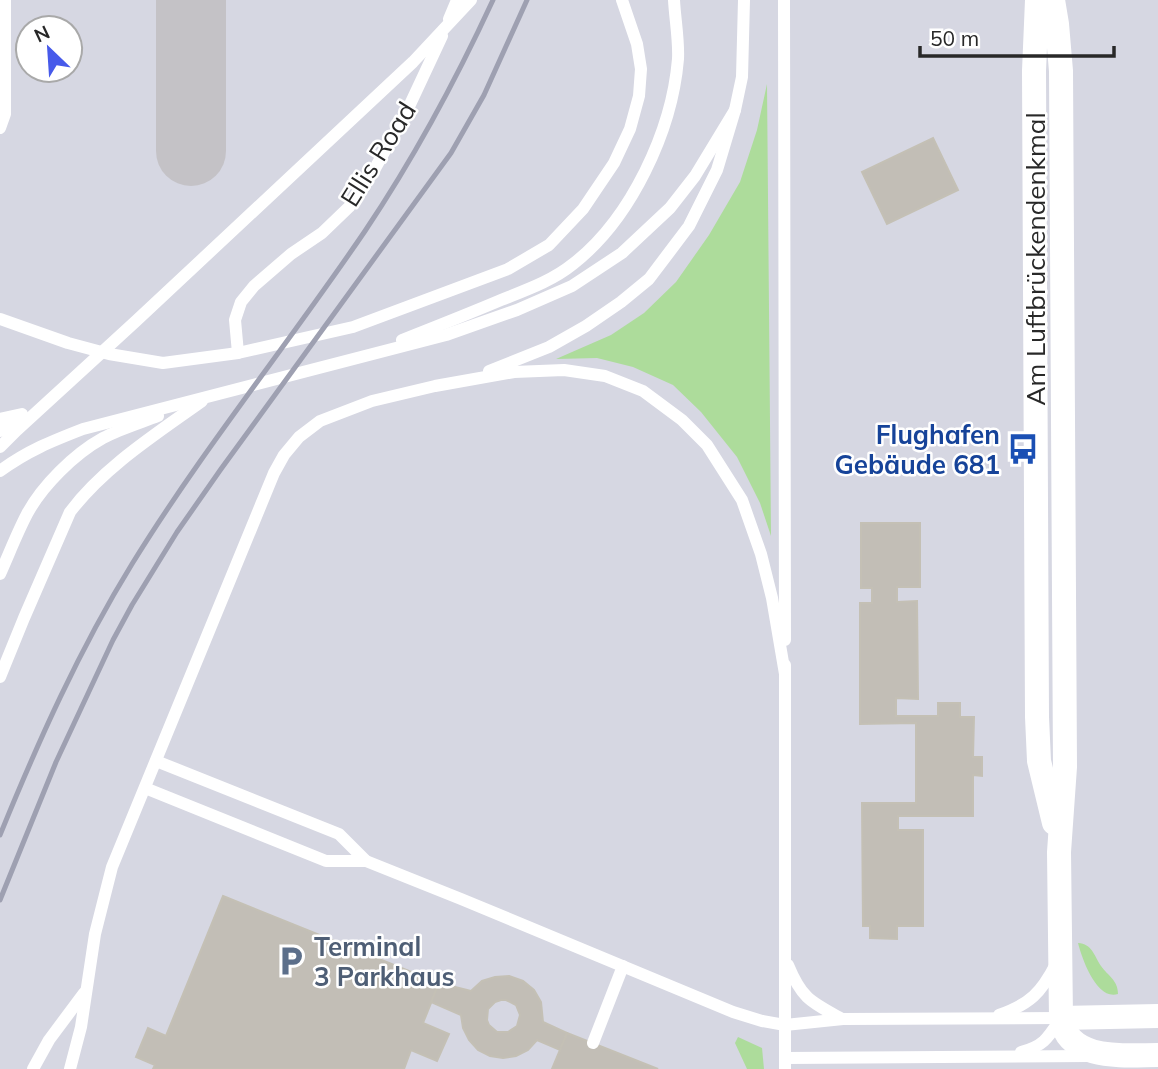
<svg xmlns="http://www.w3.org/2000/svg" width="1158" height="1069" font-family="Mulish,sans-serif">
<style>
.airport{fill:#d6d7e2;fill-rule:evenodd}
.grass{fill:#addc9b}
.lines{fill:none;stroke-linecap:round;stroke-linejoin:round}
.taxiway{stroke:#c4c2c6;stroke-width:70}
.building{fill:#c2beb6;stroke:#c4c0b5;stroke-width:2;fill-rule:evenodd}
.lane{stroke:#fff;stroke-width:12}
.street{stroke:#fff;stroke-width:24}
.rail{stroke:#9ea0b1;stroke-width:5}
.labels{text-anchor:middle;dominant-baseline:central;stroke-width:5;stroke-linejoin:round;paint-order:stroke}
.street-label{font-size:26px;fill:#282828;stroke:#fff}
.transit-label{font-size:26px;font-weight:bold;fill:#164399;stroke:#fff;text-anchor:end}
.service-label{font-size:26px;font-weight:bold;fill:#4e5e75;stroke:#fff;text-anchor:start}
</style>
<rect width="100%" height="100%" fill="#e9e4db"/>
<path class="airport" d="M0 0H1158V1069H0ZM28 28H70V70H28Z"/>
<g class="grass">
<polygon points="767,84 771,536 760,503 737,457 701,412 673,385 633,367 597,358 556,359 611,335 644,313 676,282 709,235 740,182 757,130"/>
<path d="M1078 943C1092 944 1094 955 1101 966 1108 976 1118 980 1118 994 1097 1001 1082 959 1078 943Z"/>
<polygon points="738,1037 762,1048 764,1069 747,1069 735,1043"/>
</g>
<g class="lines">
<polyline class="taxiway" points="191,0 191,151"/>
</g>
<g class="building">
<polygon points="933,138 958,190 887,224 862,172"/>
<polygon points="861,523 920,523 920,587 897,587 897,602 917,601 918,699 896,698 896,716 938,716 938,703 960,703 960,717 974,717 973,757 982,757 982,776 973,775 973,816 898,816 898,830 923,830 923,926 897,926 897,939 870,938 870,926 863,926 862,803 916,803 916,723 860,724 860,603 872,603 872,588 861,588"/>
<polygon points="223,896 439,983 423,1023 449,1034 437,1061 411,1050 404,1069 153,1069 155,1065 136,1057 148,1028 166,1036"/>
<path d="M509 976 523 981 534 990 541 1002 543 1022 567 1033 560 1050 537 1040 528 1050 516 1056 503 1058 490 1056 478 1050 469 1040 463 1028 461 1015 431 1002 439 983 471 991 482 981 495 977ZM501 1000H506L516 1005 520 1015 517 1026 508 1032H497L489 1025 487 1020 488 1009 495 1002Z"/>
<polygon points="567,1033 658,1069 552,1069"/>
</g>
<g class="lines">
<g class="lane">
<polyline points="784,0 785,640"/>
<polyline points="449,19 457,0"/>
<polyline points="0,128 5,114 5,0"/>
<polyline points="0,319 68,343 109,354 163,363 238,353 353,327 508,269 549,245 583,209 614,163 630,129 639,96 641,69 637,44 622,0"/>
<path d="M402 340C435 327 468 314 501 300 526 290 552 281 573 264 631 219 672 131 678 59 679 40 675 19 674 0"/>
<polyline points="238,353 235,320 241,302 254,286 291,254 322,233 349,207 373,172 406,113 442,36"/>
<polyline points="489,371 549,347 586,326 621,302 649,279 689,226 717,170 735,110 742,77 744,0"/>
<polyline points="0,419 22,414"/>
<polyline points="0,431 20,420"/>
<polyline points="0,447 17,430 136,321 413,62 471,0"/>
<path d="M0 471C27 451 52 441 83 429L446 335 517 310 572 286 622 253 670 208 695 176 735 110"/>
<path d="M0 574C9 554 17 533 27 514 42 486 74 454 103 438 120 429 140 423 158 416"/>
<path d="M0 677 24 618 70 512C104 467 156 434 202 401"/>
<polyline points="156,761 339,834 366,861"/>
<polyline points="145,788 326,861 366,861 461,899 733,1012 762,1021 785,1025 843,1019 1061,1018"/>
<path d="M788 965C802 999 811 1002 842 1019"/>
<path d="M999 1015C1030 1004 1041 993 1056 964"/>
<polyline points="593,1043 623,966"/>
<path d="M1021 1052C1044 1046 1048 1038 1061 1018"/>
<polyline points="785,1058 1089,1056"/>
<polyline points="33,1069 49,1040 84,993"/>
<polyline points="70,1069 81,1027 95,934 112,867 274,473 284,455 299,437 320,421 372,401 435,386 514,372 564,370 605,376 643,391 682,420 707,445 742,500 761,554 772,598 785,674"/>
<polyline points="785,1069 785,665"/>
</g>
<g class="street">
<polyline points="1037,0 1034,71 1037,717 1039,761 1054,823"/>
<path d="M1053 0 1057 24 1061 71 1065 767 1059 852 1061 1018C1068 1062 1125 1055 1158 1055"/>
<polyline points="1061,1018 1158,1016"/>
</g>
<g class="rail">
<path d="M0 835C38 742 79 650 132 564 203 449 289 343 365 231 414 158 456 80 493 0"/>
<polyline points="0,900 56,762 113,640 132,605 177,532 221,469 451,153 484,95 527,0"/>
</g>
</g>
<defs>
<symbol id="bus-bare" viewBox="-9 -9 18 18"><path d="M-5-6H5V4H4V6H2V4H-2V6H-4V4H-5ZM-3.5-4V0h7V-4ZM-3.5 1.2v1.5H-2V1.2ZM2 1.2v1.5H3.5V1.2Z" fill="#1a4fb4" stroke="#fff" stroke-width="2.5" paint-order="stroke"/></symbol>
<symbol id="parking-bare" viewBox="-9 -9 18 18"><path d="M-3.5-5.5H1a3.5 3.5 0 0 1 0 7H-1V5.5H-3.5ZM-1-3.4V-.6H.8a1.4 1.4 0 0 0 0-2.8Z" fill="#5c6f8a" stroke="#fff" stroke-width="2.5" paint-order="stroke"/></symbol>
</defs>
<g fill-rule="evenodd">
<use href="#bus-bare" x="1001" y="427" width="44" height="44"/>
<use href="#parking-bare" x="269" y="939" width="44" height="44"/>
</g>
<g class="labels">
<g class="street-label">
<text transform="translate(378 154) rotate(-58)">Ellis Road</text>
<text transform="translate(1035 259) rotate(-90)">Am Luftbrückendenkmal</text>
</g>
<g class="transit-label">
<text x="1000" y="434">Flughafen<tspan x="1000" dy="30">Gebäude 681</tspan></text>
</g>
<g class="service-label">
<text x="314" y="946">Terminal<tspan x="314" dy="30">3 Parkhaus</tspan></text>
</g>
</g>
<g transform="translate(49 49) rotate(335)"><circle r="33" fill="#ffffff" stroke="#a9a9a9" stroke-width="2"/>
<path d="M0-5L12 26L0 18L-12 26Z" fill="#475aea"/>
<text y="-10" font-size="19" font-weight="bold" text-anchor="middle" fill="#282828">N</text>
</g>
<path d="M920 46v10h194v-10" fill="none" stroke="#282828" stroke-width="3.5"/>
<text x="930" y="46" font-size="21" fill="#282828" stroke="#ffffff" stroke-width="5" paint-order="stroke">50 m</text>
</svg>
